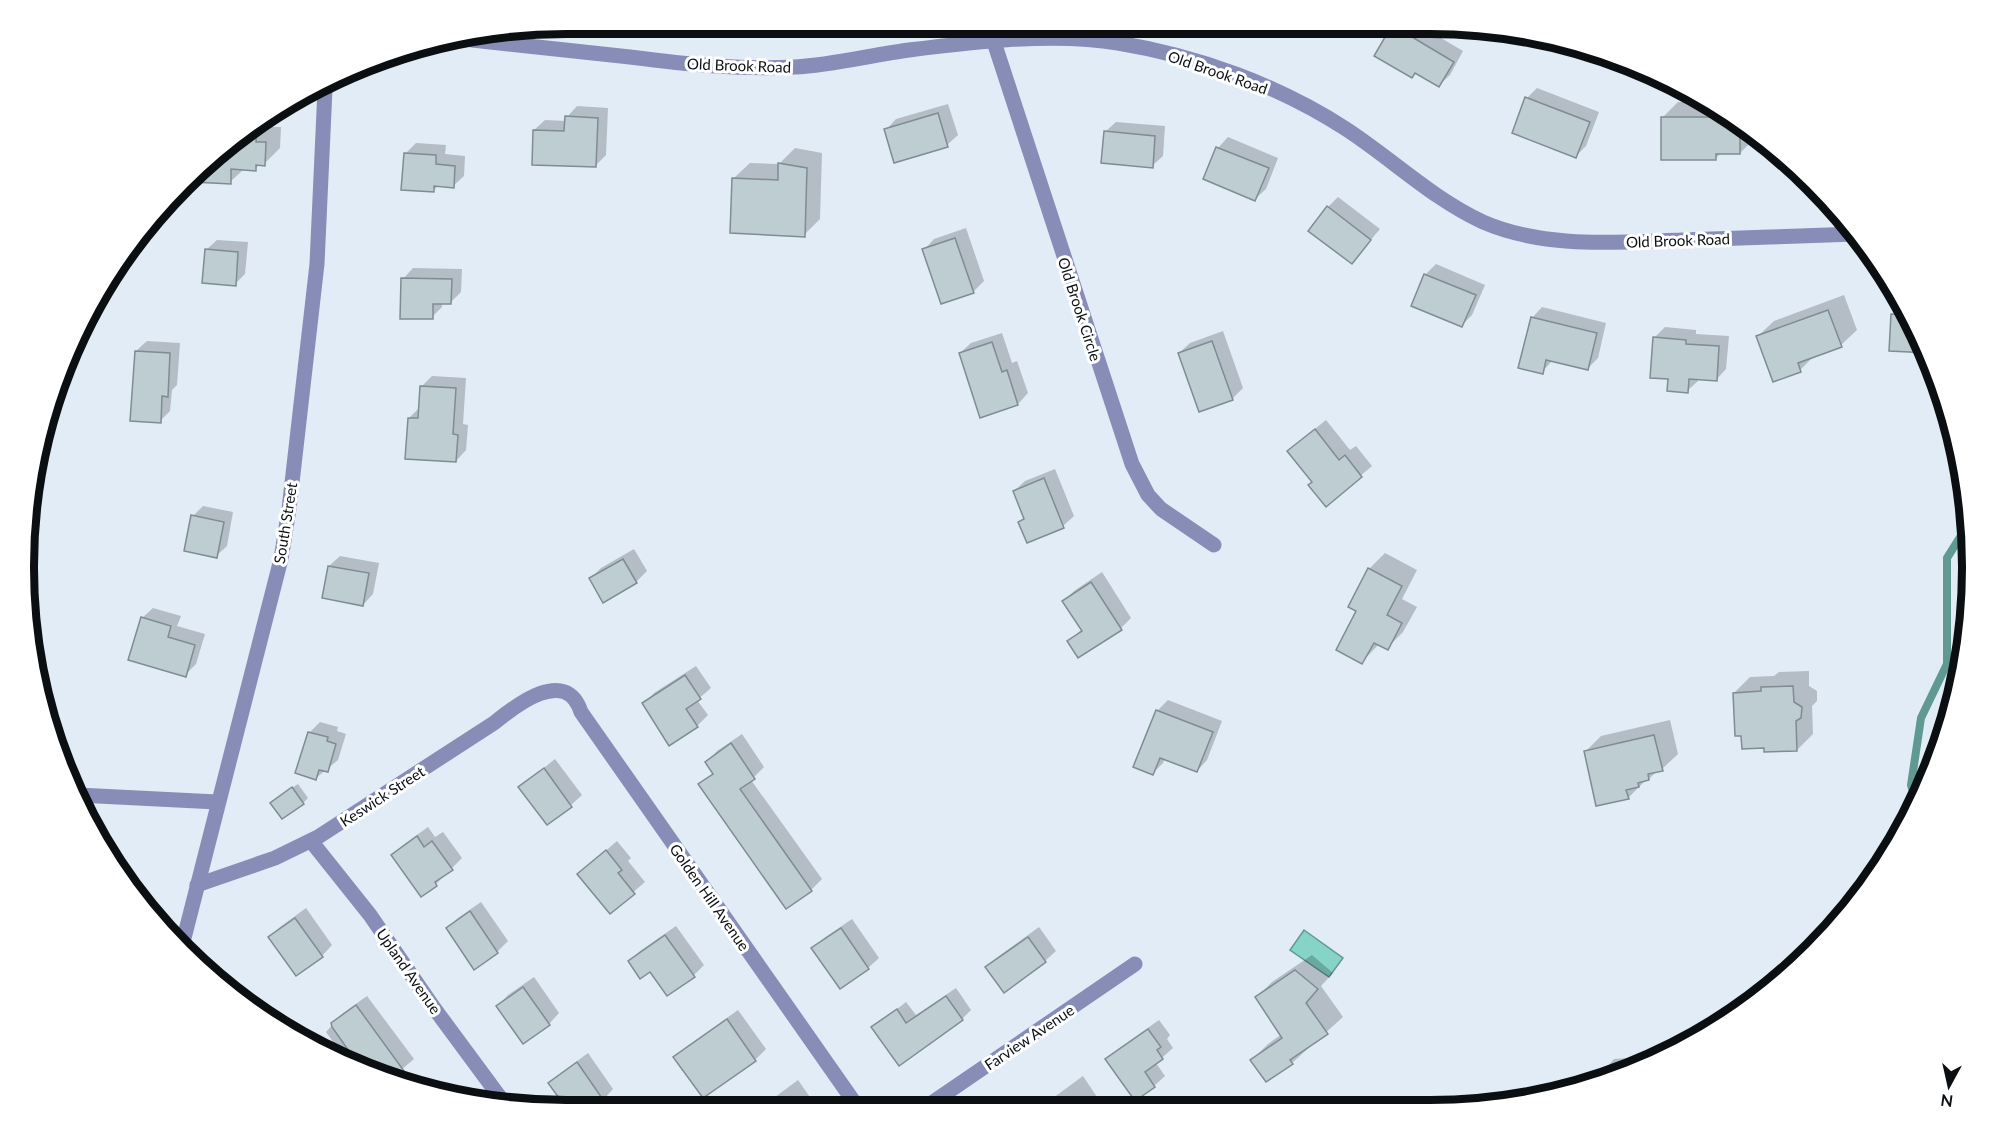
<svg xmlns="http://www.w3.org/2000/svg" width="1997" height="1134" font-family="Lato,sans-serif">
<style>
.water{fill:#85d4c7;stroke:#609991;stroke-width:1.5}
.shadow{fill:#0003}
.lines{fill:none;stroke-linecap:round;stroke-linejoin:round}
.stream{stroke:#609991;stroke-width:8}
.building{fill:#bdcdd2;stroke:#7e8d91;stroke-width:1.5}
.minor{stroke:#888db7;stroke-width:15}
.tertiary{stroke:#888db7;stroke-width:15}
.labels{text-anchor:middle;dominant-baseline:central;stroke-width:6;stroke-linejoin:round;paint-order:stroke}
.street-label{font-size:15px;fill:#0b0f12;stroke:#fff}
.rim{fill:none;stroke:#0b0f12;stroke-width:8}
</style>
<rect width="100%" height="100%" fill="#e1ecf7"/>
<polygon class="water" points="1304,930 1343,958 1329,977 1290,950"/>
<g class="shadow">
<polygon points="1394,25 1419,25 1463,51 1450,75 1439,85 1393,26"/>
<polygon points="1537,88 1599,112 1586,146 1576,156 1527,98"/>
<polygon points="1678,102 1704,102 1731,115 1756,137 1740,153 1721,153 1715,159 1662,118"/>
<polygon points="948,104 958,135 947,145 886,130 896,119"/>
<polygon points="577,106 608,108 606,155 595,166 534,130 545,120 566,121 567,117"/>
<polygon points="271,118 271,127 281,127 280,148 264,164 260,164 255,169 244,169 230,182 206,169 237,136"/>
<polygon points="1116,122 1165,126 1163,156 1152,166 1105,132"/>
<polygon points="1228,137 1278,158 1266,189 1255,199 1218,148"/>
<polygon points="416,143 446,145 445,154 465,156 464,176 453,186 439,185 433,191 405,154"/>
<polygon points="795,148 822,153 820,219 804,235 734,178 750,163 779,164"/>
<polygon points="1338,197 1380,229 1352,262 1328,207"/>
<polygon points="966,228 984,281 974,291 942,302 924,250 934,239"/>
<polygon points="217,240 248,242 245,274 235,284 206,250"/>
<polygon points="1436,264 1485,285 1472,315 1462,325 1425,275"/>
<polygon points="413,268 462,269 461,292 451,302 442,302 442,307 432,317 403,279"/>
<polygon points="1844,295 1857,330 1841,345 1815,355 1800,370 1758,336 1774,321"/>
<polygon points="1903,305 1928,352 1893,315"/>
<polygon points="1542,307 1606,323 1598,358 1587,369 1553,360 1542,372 1532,318"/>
<polygon points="1665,327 1696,330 1696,334 1729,336 1726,369 1716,380 1698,378 1698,381 1687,391 1669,378 1654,338"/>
<polygon points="1223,331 1243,388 1233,398 1200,411 1179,353 1190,343"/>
<polygon points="1002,333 1012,363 1017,361 1028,393 1018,404 960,353 971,343"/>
<polygon points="147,341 180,343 177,385 172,390 170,411 160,421 136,351"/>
<polygon points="432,376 466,378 463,424 468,425 466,450 456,461 409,418 420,407 422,386"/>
<polygon points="1326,420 1350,450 1356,446 1372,466 1326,505 1313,482 1300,441"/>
<polygon points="1055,469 1074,516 1063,526 1028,542 1020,522 1025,517 1014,491 1025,481"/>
<polygon points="203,506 233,512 227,546 216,556 193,516"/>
<polygon points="634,549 647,571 636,582 591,578 601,568"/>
<polygon points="1385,553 1417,570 1402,599 1417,607 1403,632 1387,648 1379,644 1362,662 1358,611 1369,569"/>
<polygon points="340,556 379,563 373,594 363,605 329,566"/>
<polygon points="1102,572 1131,618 1121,628 1079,656 1069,641 1082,629 1064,601 1074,591"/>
<polygon points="153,608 181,616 177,626 205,634 196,664 185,675 142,618"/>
<polygon points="696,666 711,688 697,700 708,715 697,726 670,744 644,704 654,693"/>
<polygon points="1809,671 1809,686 1817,691 1817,701 1812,706 1813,734 1797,750 1765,746 1743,734 1734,693 1750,677 1774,676 1779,672"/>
<polygon points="1168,700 1222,721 1207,760 1197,771 1165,758 1163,763 1153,773 1157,711"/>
<polygon points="1670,720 1678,754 1662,769 1657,771 1649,779 1643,780 1644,782 1628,798 1585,752 1601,736"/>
<polygon points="320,722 338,727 337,731 346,734 338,760 316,778 297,772 310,732"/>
<polygon points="742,734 764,767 751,780 822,879 811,890 787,907 700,784 714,772 707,762 717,751"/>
<polygon points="555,759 582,795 571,805 547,823 520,787"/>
<polygon points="298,784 308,798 303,803 277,798"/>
<polygon points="428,827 435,837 443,832 462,858 436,884 421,895 393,855 403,845"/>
<polygon points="617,841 631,858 628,861 645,882 610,912 579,874"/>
<polygon points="481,902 508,941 497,952 474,968 448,928 458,918"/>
<polygon points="306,908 332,945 322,956 270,937 280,927"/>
<polygon points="852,919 879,958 868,968 841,987 813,949 824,938"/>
<polygon points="676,926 704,965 694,975 667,994 651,970 630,961 640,951"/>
<polygon points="1039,927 1056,951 1045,961 1005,991 987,967 998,957"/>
<polygon points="1312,955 1333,973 1321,986 1343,1017 1292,1063 1252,1060 1268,1044 1282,1034 1257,997 1272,982"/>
<polygon points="534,977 559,1013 549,1024 498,1006 508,995"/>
<polygon points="956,988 971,1010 962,1019 899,1064 873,1028 906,1002 916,1015"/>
<polygon points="367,996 414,1059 389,1080 344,1057 326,1032 343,1013"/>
<polygon points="738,1010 766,1049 755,1060 703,1096 675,1057 686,1047"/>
<polygon points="1159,1020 1170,1035 1167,1039 1173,1048 1156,1063 1165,1076 1154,1086 1107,1059 1118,1049"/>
<polygon points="588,1053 613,1089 603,1100 550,1083 561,1073"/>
<polygon points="1653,1056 1653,1059 1605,1081 1604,1070 1614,1059"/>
<polygon points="1083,1076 1099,1100 1090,1109 1038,1109"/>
<polygon points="798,1080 814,1103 810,1107 812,1109 759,1109"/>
</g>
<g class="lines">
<polyline class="stream" points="1916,803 1911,785 1921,718 1947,664 1947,558 1969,523"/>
</g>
<g class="building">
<polygon points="1392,25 1454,62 1439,87 1415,73 1412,78 1374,56"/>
<polygon points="1525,97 1590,122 1576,158 1512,133"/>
<polygon points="938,113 948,147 894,163 884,129"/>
<polygon points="565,116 598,118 596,167 532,165 533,130 564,131"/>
<polygon points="1661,117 1734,117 1740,123 1740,154 1716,154 1716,160 1661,160"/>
<polygon points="256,125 256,142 266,142 265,166 256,165 256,171 231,169 231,184 193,182 237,136"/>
<polygon points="1104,131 1155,136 1153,168 1101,163"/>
<polygon points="1216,147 1269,168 1255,201 1203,179"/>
<polygon points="404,153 436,155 436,164 455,166 454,188 434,186 434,192 401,190"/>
<polygon points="778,163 807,168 805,237 730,233 732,178 778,180"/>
<polygon points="1327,206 1371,240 1352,264 1308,231"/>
<polygon points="955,238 974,293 941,304 922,249"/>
<polygon points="205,249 238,252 236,286 202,283"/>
<polygon points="1424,274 1476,295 1462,327 1411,306"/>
<polygon points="401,278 452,279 451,304 433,304 433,319 400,319"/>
<polygon points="1828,310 1842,347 1798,363 1801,372 1773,382 1756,336"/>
<polygon points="1891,314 1908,315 1929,353 1889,351"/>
<polygon points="1531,317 1597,333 1588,370 1546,360 1543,374 1518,368"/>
<polygon points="1653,337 1686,340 1686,344 1719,346 1717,381 1689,379 1688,393 1667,391 1668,379 1650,378"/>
<polygon points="1212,341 1233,400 1199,412 1178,353"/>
<polygon points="992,342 1002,372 1007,370 1018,405 980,418 959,353"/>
<polygon points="135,351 170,353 168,397 162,396 161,423 130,421"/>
<polygon points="420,386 456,388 453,434 458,435 456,462 405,459 408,418 418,418"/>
<polygon points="1315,429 1339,460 1345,455 1362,477 1326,507 1308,485 1312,482 1287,451"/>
<polygon points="1044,478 1064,528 1027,543 1018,522 1024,519 1013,491"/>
<polygon points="191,515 224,522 217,558 184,551"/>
<polygon points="623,559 637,583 603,603 589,578"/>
<polygon points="328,566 369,573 363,606 322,598"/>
<polygon points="1368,568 1402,586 1387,615 1402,623 1388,650 1374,643 1362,664 1336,650 1356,611 1348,607"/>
<polygon points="1091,582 1122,630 1078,658 1067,641 1082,631 1062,601"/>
<polygon points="141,617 171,626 168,637 195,645 186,677 128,660"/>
<polygon points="685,675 701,699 686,709 698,727 669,746 642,703"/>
<polygon points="1793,686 1794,702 1802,707 1801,718 1796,721 1797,751 1764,752 1764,748 1742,749 1741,736 1735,736 1733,693 1761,691 1761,687"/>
<polygon points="1156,710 1213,732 1197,772 1160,758 1153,775 1133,767"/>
<polygon points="308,732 328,737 327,741 336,744 328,772 319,770 316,780 295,773"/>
<polygon points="1654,735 1663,771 1648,774 1649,780 1638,783 1639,787 1626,790 1629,799 1596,806 1584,751"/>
<polygon points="731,743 755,779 740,789 812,891 786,909 698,784 713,774 705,762"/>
<polygon points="544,768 572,807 547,825 518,787"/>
<polygon points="292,787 304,804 282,819 270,803"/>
<polygon points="417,836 424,847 432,841 453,870 435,882 437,886 421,897 391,855"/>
<polygon points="606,850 622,870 618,873 635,894 610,914 577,874"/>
<polygon points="470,911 498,953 474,970 446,928"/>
<polygon points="295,918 323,957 296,976 268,937"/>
<polygon points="841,928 869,969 840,989 811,948"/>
<polygon points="665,935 695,977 667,996 650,972 640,979 628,961"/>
<polygon points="1028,937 1046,962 1004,993 985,967"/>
<polygon points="1295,970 1318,989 1306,1003 1328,1034 1290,1060 1293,1064 1266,1082 1250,1060 1282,1038 1255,997"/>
<polygon points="523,987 550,1025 523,1044 496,1006"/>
<polygon points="946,996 963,1020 899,1066 871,1027 897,1009 906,1023"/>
<polygon points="356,1005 404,1071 390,1080 358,1064 332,1027 331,1023"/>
<polygon points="727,1019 756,1061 703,1098 673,1057"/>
<polygon points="1148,1029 1161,1047 1157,1050 1163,1059 1145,1072 1155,1087 1135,1101 1105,1059"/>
<polygon points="577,1062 604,1101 593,1109 567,1109 548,1083"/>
</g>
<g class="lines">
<g class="minor">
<path d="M472 40C524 46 577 51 630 57 685 64 739 70 795 67 833 65 871 55 909 50 973 42 1054 32 1118 43 1198 56 1278 85 1346 129 1392 159 1433 199 1483 222 1545 249 1617 242 1683 240 1741 238 1798 236 1856 234"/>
<polyline points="994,42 1132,464 1148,495 1161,509 1214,545"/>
<polyline points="78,795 217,802"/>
<polyline points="311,841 370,915 434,1008 505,1104"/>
<path d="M197 885 275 858 318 837 494 723C516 705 566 666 581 712L859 1109"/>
<polyline points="923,1109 1135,964"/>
</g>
<polyline class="tertiary" points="182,946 281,559 289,509 317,264 325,89"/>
</g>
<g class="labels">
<g class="street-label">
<text transform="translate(739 65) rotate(2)">Old Brook Road</text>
<text transform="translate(1218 72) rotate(19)">Old Brook Road</text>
<text transform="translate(1678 240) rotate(-2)">Old Brook Road</text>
<text transform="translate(1080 309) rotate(72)">Old Brook Circle</text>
<text transform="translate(285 523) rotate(-81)">South Street</text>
<text transform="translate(382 796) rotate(-33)">Keswick Street</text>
<text transform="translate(710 897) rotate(55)">Golden Hill Avenue</text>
<text transform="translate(409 971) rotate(55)">Upland Avenue</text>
<text transform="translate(1029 1037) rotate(-34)">Farview Avenue</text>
</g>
</g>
<path d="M0 0H1997V1134H0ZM566 34H1430A532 532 0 0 1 1962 566V568A532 532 0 0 1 1430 1100H566A532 532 0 0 1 34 568V566A532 532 0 0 1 566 34Z" fill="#fff" fill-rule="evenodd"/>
<path class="rim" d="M566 34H1430A532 532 0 0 1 1962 566V568A532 532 0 0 1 1430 1100H566A532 532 0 0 1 34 568V566A532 532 0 0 1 566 34Z"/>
<g transform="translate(1949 1086) rotate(188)" stroke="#ffffff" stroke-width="4.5" paint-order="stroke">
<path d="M0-4.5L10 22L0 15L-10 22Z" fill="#0b0f12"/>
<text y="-9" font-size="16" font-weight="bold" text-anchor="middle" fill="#0b0f12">N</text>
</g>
</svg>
